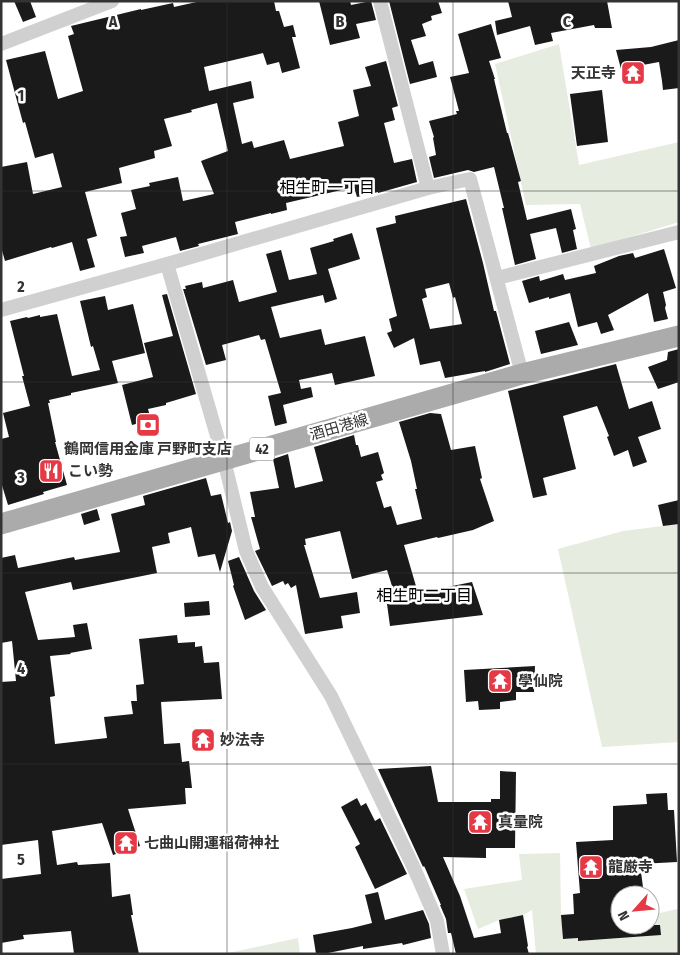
<svg xmlns="http://www.w3.org/2000/svg" width="680" height="955" font-family="'Fira Sans Condensed','Noto Sans JP',sans-serif">
<style>
.green{fill:#e6ecdf}
.building{fill:#1a1a1a;fill-rule:evenodd}
.lines{fill:none;stroke-linecap:round;stroke-linejoin:round}
.minor{stroke:#d0d0d0;stroke-width:14}
.primary{stroke:#ababab;stroke-width:21}
.grid{fill:none;stroke:#333;stroke-width:1;stroke-opacity:0.55}
.labels{text-anchor:middle;dominant-baseline:central;stroke-width:5;stroke-linejoin:round;paint-order:stroke}
.shield{fill:#fff;stroke:#707070;stroke-width:1}
.shield-label{font-size:14px;font-weight:bold;fill:#333}
.poi-label{font-size:15px;font-weight:bold;fill:#333;stroke:#fff;text-anchor:start}
.street-label{font-size:15px;fill:#333;stroke:#fff}
.neighbourhood-label{font-size:16px;fill:#000;stroke:#fff}
.grid-label{font-size:16px;text-anchor:middle;font-weight:bold;fill:#333;stroke:#fff;stroke-width:5;stroke-linejoin:round;paint-order:stroke}
</style>
<rect width="100%" height="100%" fill="#fff"/>
<g class="green">
<polygon points="559,44 579,165 679,142 679,222 591,249 580,204 526,205 495,64"/>
<polygon points="679,524 679,742 602,747 558,549 623,531"/>
<polygon points="560,853 561,915 563,939 578,938 578,941 648,936 650,920 656,919 656,914 677,909 679,912 679,954 536,954 532,910 523,915 499,920 478,929 464,889 522,880 519,854"/>
<polygon points="298,938 300,954 224,954"/>
</g>
<g class="building">
<polygon points="14,1 30,1 36,17 23,22"/>
<polygon points="201,1 274,1 276,11 279,11 284,27 293,25 296,37 292,37 300,68 282,73 279,62 267,65 263,53 204,67 209,91 251,81 254,98 233,103 242,144 252,141 254,148 284,140 290,159 344,146 338,122 359,116 353,90 371,86 365,67 386,61 398,106 392,108 395,120 384,123 394,163 412,159 417,182 378,193 378,192 357,197 354,187 286,203 287,210 271,214 271,213 235,222 238,234 198,244 199,246 180,251 176,237 142,246 144,253 125,257 120,237 127,236 121,213 136,209 131,190 150,186 149,183 178,177 183,201 214,194 201,161 228,151 217,103 191,110 192,112 164,119 172,146 154,151 155,158 119,168 122,183 85,192 97,236 87,239 95,267 80,271 72,242 52,248 51,247 5,261 1,247 1,167 27,162 33,194 62,187 53,153 35,158 25,122 23,123 6,60 45,51 58,99 83,91 68,36 74,34 71,26 141,9 141,10 173,3 174,7"/>
<polygon points="319,1 350,1 351,5 371,1 376,20 356,24 360,38 330,45"/>
<polygon points="389,1 438,1 442,13 431,16 432,20 422,24 426,36 411,40 419,65 433,61 437,77 410,84"/>
<polygon points="508,1 607,1 612,28 595,28 594,25 551,33 553,41 535,45 530,26 497,35 495,21 512,17"/>
<polygon points="491,24 501,58 489,61 495,79 494,79 507,133 508,133 521,181 518,182 527,220 571,209 576,229 573,230 577,249 562,253 556,228 530,234 536,259 515,265 502,208 504,208 494,167 474,172 468,170 434,178 429,157 436,155 433,138 434,137 429,121 457,114 456,111 459,111 450,77 469,73 458,34"/>
<polygon points="679,40 679,88 663,90 662,81 659,62 621,69 616,50 651,47"/>
<polygon points="602,90 608,142 577,146 570,94"/>
<path d="M466 199 483 263 494 311H496L510 364 485 372V371L445 378 440 361 420 365 414 338 394 348 387 333 392 331 389 319 397 316 376 228 396 223 395 216ZM449 283 453 298 455 297 462 324 430 329 422 299 427 297 425 289Z"/>
<polygon points="352,233 360,259 328,269 337,299 325,303 323,295 271,307 280,338 321,329 325,345 365,336 375,376 335,385 332,373 299,380 301,389 311,387 313,397 283,405 287,423 275,426 268,396 281,393 265,339 261,340 259,335 222,345 226,360 206,365 183,289 186,289 185,286 202,282 203,288 233,280 239,302 277,292 266,254 281,250 289,280 317,274 310,248 334,241 333,239"/>
<polygon points="664,249 676,288 663,292 666,305 665,308 668,319 654,322 648,293 608,315 614,330 601,334 597,322 578,327 570,293 549,299 549,297 529,303 522,281 539,276 540,281 563,274 565,280 596,273 594,266 619,256 633,253 635,258"/>
<polygon points="167,294 196,394 166,403 166,405 148,409 151,420 132,425 122,385 153,377 144,343 173,336 162,295"/>
<polygon points="105,296 108,310 133,304 145,353 112,361 118,383 71,393 71,395 49,400 50,403 48,403 56,442 55,442 67,485 43,492 44,494 8,505 1,482 1,439 9,437 3,413 30,406 22,376 24,376 10,321 27,317 28,318 40,315 40,317 57,314 72,376 100,370 93,346 91,347 80,301"/>
<polygon points="569,322 578,345 541,354 535,331"/>
<polygon points="679,349 679,382 658,389 648,367 667,360 668,352"/>
<polygon points="616,364 629,409 652,401 661,429 638,437 647,462 633,467 628,450 614,456 607,437 609,436 597,406 563,416 576,469 543,478 547,495 533,498 508,391"/>
<polygon points="430,413 441,414 451,450 475,446 482,478 480,479 494,521 473,530 438,538 437,537 404,545 418,593 472,582 483,615 390,626 387,604 397,602 387,570 352,579 340,531 305,539 306,545 304,545 320,598 357,592 360,613 341,616 343,628 305,634 296,585 291,588 288,583 285,585 283,581 272,586 255,551 260,549 251,517 255,517 250,492 279,488 273,459 288,454 295,488 323,481 314,447 354,435 356,445 358,445 361,457 378,452 384,473 381,475 383,480 376,482 384,508 391,506 397,525 422,519 415,489 417,489 411,461 399,422"/>
<polygon points="206,478 211,496 221,494 228,523 230,522 232,531 220,572 215,554 198,557 191,527 168,533 170,543 152,547 157,573 73,590 71,582 25,592 38,640 75,637 73,625 87,623 92,649 70,653 71,654 50,656 55,696 50,697 55,744 107,738 104,717 133,714 131,701 137,701 136,685 144,684 139,639 177,635 178,643 195,642 195,647 202,646 204,663 219,662 222,699 161,702 164,744 180,743 182,762 189,761 192,788 185,788 186,804 128,809 140,846 113,855 102,823 52,831 57,865 77,862 78,865 110,863 112,897 130,894 133,915 131,915 139,954 74,954 71,931 23,935 24,939 1,943 1,879 41,874 38,840 1,845 1,682 16,681 12,641 1,643 1,558 15,555 18,568 74,557 75,560 120,552 111,514 145,505 143,496"/>
<polygon points="679,500 679,524 663,526 658,505"/>
<polygon points="97,509 100,520 84,525 81,514"/>
<polygon points="239,557 254,591 266,610 245,620 233,586 234,585 228,561"/>
<polygon points="209,601 210,615 185,617 184,603"/>
<polygon points="535,666 534,692 516,692 516,700 500,702 500,709 479,710 478,701 466,702 464,670"/>
<polygon points="431,766 438,802 491,802 491,799 500,799 500,771 516,772 515,848 486,848 486,858 443,857 460,896 474,938 501,933 499,920 523,915 528,946 527,947 529,954 456,954 451,933 448,933 446,919 440,905 441,905 425,868 424,866 423,867 378,769"/>
<polygon points="667,793 668,810 674,810 677,862 640,864 644,895 620,895 620,925 660,925 661,935 578,941 578,938 563,939 561,915 574,914 573,894 580,893 576,842 613,840 613,806 647,804 646,794"/>
<polygon points="357,798 361,806 366,803 375,821 380,818 407,874 375,889 355,847 360,844 341,807"/>
<polygon points="378,892 385,920 423,910 429,924 431,938 403,945 402,943 363,949 363,946 323,954 316,954 313,935 352,928 372,923 365,895"/>
</g>
<g class="lines">
<g class="minor">
<polyline points="380,1 428,188"/>
<polyline points="1,44 112,1"/>
<polyline points="167,264 224,460 246,551 262,587 331,696 377,791 413,866 437,921 443,954"/>
<polyline points="497,278 679,232"/>
<polyline points="1,310 167,264 428,188 470,179 522,374"/>
</g>
<polyline class="primary" points="1,524 522,374 679,336"/>
</g>
<path class="grid" d="M227 1V954M453 1V954M1 191H679M1 382H679M1 573H679M1 764H679"/>
<defs>
<symbol id="temple-square" viewBox="-11 -11 22 22"><rect x="-9" y="-9" width="18" height="18" rx="4" fill="#e63946" stroke="#fff"/><path d="M0-6L5-2H3V0L6.5 2.5H4V6H1.5V3h-3V6H-4V2.5H-6.5L-3 0V-2H-5Z" fill="#fff"/></symbol>
<symbol id="bank-square" viewBox="-11 -11 22 22"><rect x="-9" y="-9" width="18" height="18" rx="4" fill="#e63946" stroke="#fff"/><path d="M-6-4H6V4H-6ZM0-2.3a2.3 2.3 0 1 0 0 4.6a2.3 2.3 0 1 0 0-4.6Z" fill="#fff"/></symbol>
<symbol id="restaurant-square" viewBox="-11 -11 22 22"><rect x="-9" y="-9" width="18" height="18" rx="4" fill="#e63946" stroke="#fff"/><path d="M-5-6h1v4h1v-4h1v4h1v-4h1v5L-1.5 .5V6h-2V.5L-5-1ZM5-6V6H3V1.5H1.5Q1.5-4 5-6Z" fill="#fff"/></symbol>
</defs>
<g fill-rule="evenodd">
<use href="#temple-square" x="619" y="59" width="28" height="28"/>
<use href="#bank-square" x="134" y="411" width="28" height="28"/>
<use href="#restaurant-square" x="37" y="457" width="28" height="28"/>
<use href="#temple-square" x="486" y="667" width="28" height="28"/>
<use href="#temple-square" x="189" y="726" width="28" height="28"/>
<use href="#temple-square" x="466" y="808" width="28" height="28"/>
<use href="#temple-square" x="112" y="829" width="28" height="28"/>
<use href="#temple-square" x="577" y="853" width="28" height="28"/>
</g>
<g class="labels">
<rect class="shield" x="249.5" y="437.5" width="25" height="23" rx="4"/>
<g class="shield-label">
<text x="262" y="449">42</text>
</g>
<g class="poi-label">
<text x="616" y="73" text-anchor="end">天正寺</text>
<text x="148" y="449" text-anchor="middle">鶴岡信用金庫 戸野町支店</text>
<text x="68" y="471">こい勢</text>
<text x="518" y="681">學仙院</text>
<text x="220" y="740">妙法寺</text>
<text x="498" y="822">真量院</text>
<text x="144" y="843">七曲山開運稲荷神社</text>
<text x="608" y="867">龍厳寺</text>
</g>
<g class="street-label">
<text transform="translate(339 427) rotate(-16)">酒田港線</text>
</g>
<g class="neighbourhood-label">
<text x="327" y="187">相生町一丁目</text>
<text x="424" y="595">相生町二丁目</text>
</g>
</g>
<g class="grid-label">
<text x="113" y="27">A</text>
<text x="340" y="27">B</text>
<text x="567" y="27">C</text>
<text x="21" y="101">1</text>
<text x="21" y="292">2</text>
<text x="21" y="483">3</text>
<text x="21" y="674">4</text>
<text x="21" y="865">5</text>
</g>
<rect width="680" height="955" fill="none" stroke="#333333" stroke-width="5"/>
<g transform="translate(635 910) rotate(243)"><circle r="24" fill="#ffffff" stroke="#adadad"/>
<path d="M0-4L9 19L0 12L-9 19Z" fill="#e63946"/>
<text y="-8" font-size="14" font-weight="bold" text-anchor="middle" fill="#333333">N</text>
</g>
</svg>
